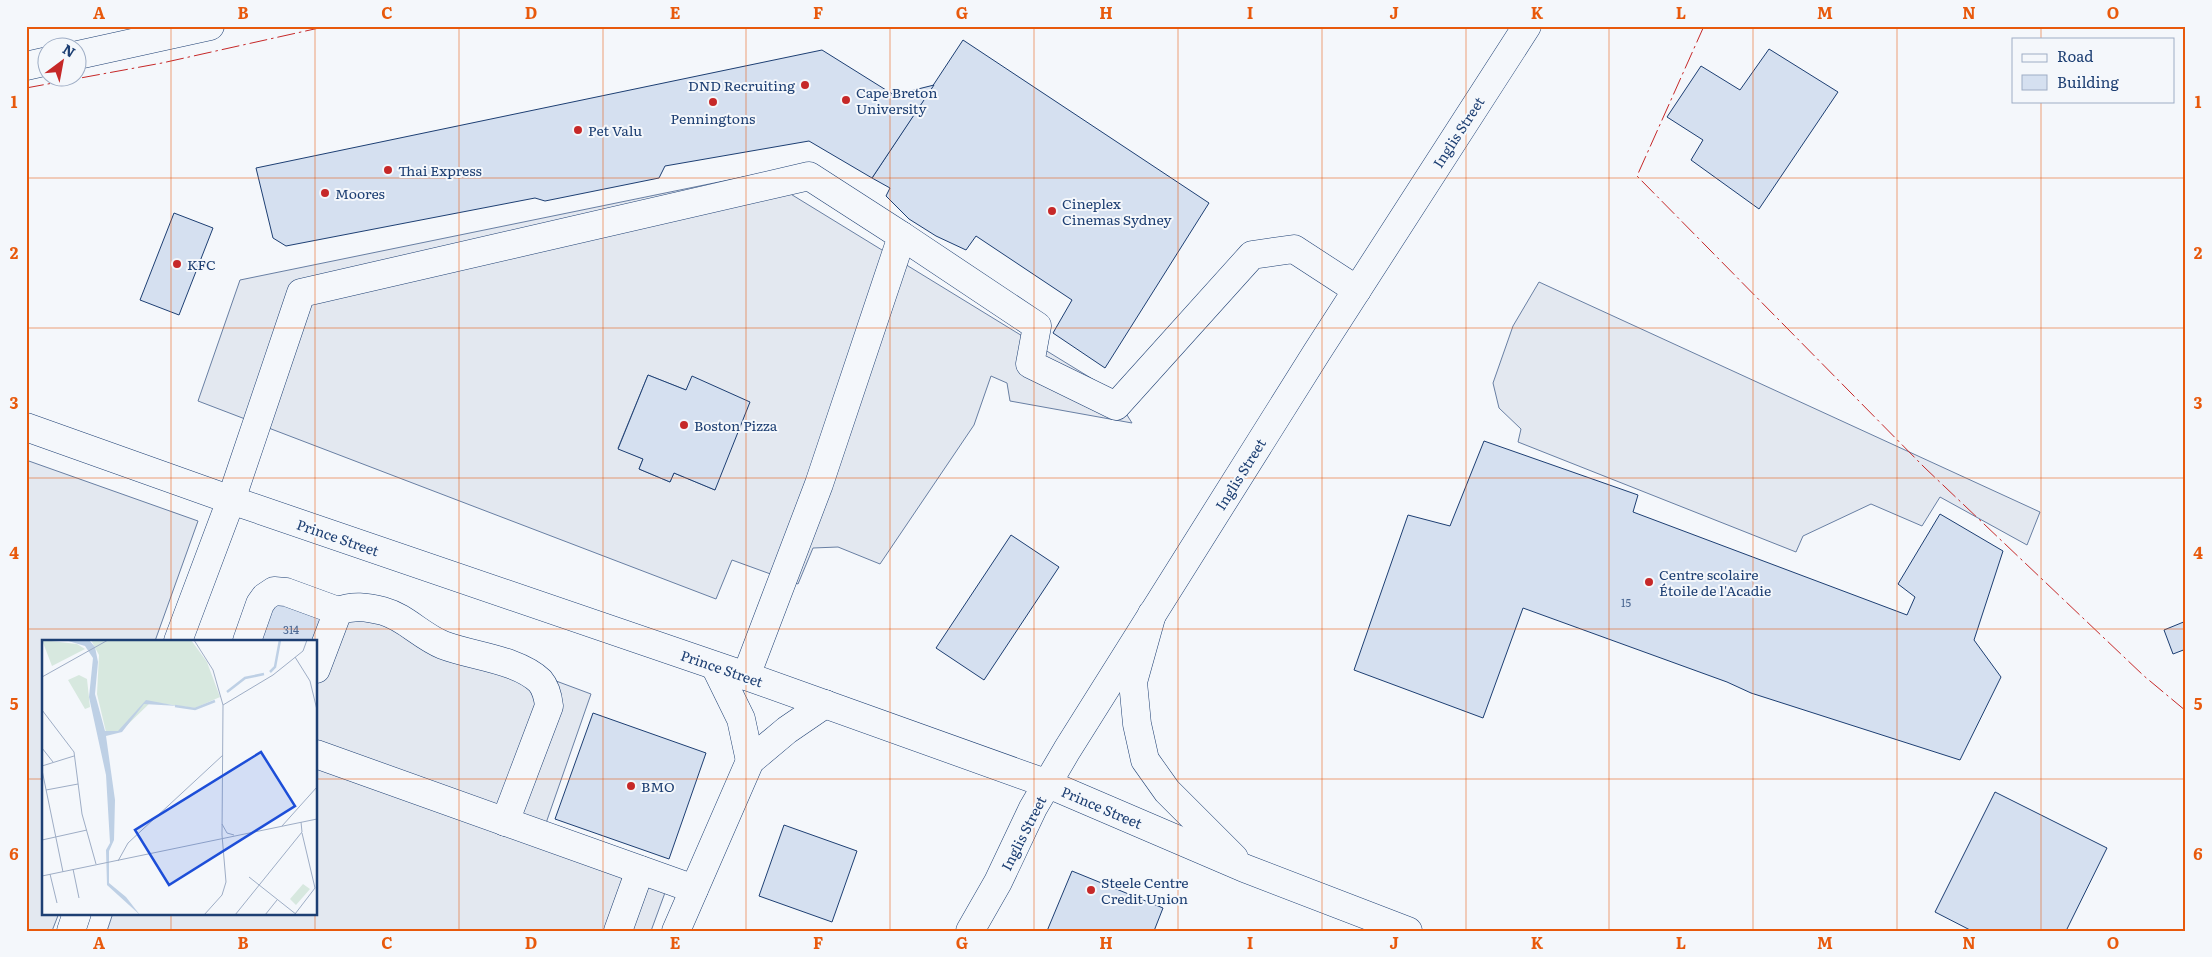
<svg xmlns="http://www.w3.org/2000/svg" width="2212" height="957" font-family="Literata,serif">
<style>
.parking{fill:#e3e8f0;stroke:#687fa3;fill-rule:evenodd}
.building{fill:#d5e0f0;stroke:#1d3f73}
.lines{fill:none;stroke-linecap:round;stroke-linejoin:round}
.minor-casing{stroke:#1d3f73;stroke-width:29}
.major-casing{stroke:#1d3f73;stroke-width:29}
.minor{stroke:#f4f7fb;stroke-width:28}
.major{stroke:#f4f7fb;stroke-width:28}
.power{stroke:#c62828;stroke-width:1;stroke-dasharray:18 4 2.5 4;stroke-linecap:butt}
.grid{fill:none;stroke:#e8590c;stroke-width:1;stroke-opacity:0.55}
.poi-dot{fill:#c62828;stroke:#f4f7fb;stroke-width:2}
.labels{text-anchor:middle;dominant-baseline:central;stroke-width:4;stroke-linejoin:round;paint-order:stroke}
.number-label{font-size:11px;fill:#4b6792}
.poi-label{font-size:14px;fill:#1d3f73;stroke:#f4f7fb;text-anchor:start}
.street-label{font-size:14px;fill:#1d3f73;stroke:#f4f7fb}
.inset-river{fill:none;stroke:#bed0e5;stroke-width:2.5}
.inset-road{fill:none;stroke:#9eadc5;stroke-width:1}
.view{fill:#1d4ed8;fill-opacity:0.15;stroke:#1d4ed8;stroke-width:2.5}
.inset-edge{fill:none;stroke:#1d3f73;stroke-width:2.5}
.neatline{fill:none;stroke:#e8590c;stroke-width:2}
.grid-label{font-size:16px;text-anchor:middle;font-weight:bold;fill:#e8590c}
</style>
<rect width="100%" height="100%" fill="#f4f7fb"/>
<g class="parking">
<path d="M758 174 1112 391 1132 423 1010 401 1007 383 991 376 974 425 880 564 838 547 813 548 798 584 732 560 716 599 198 401 240 280ZM648 375 686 390 715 490 674 473 670 482 639 469 643 459 618 448Z"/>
<polygon points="1539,282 2040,512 2027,545 1940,497 1922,526 1871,504 1803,536 1796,552 1518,442 1521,429 1499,408 1493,383 1513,326"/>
<polygon points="26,460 198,521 155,641 44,641 44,913 59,913 52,931 26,931"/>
<polygon points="336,599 591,694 545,826 670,879 651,931 107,931 113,913 316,913 316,653"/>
</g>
<g class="building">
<polygon points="963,40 1209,203 1105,368 1053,333 1072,300 976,236 966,250 936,236 909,219 886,196 890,188 872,178"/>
<polygon points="1769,49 1838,92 1759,209 1691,160 1703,140 1667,117 1701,66 1740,90"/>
<polygon points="822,50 894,95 934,85 872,178 809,141 665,166 659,178 545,201 535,198 286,246 273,238 256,168"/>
<polygon points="174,213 213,228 179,315 140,300"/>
<polygon points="648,375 686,390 692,376 750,402 715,490 674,473 670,482 639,469 643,459 618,449"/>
<polygon points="1484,441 1638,495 1633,512 1907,615 1915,597 1898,584 1940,514 2003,551 1974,640 2001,677 1960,760 1751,693 1727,682 1523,608 1483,718 1354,670 1408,515 1450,526"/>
<polygon points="1011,535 1059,567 984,680 936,648"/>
<polygon points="275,600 322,618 314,641 259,641"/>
<polygon points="2186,621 2186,649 2173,654 2164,630"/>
<polygon points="593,713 706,753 669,859 555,819"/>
<polygon points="1995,792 2107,848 2066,931 1972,931 1935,912"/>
<polygon points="784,825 857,851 832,922 759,896"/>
<polygon points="1072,871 1163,908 1154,931 1047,931"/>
</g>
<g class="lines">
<defs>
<g id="minor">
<polyline points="78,55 210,26"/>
<polyline points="26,66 48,61"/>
<polyline points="902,236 1037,326 1030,364 1116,406 1252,255 1294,249 1357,290"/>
<polyline points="178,641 231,500 301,293 809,176 902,236 819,484 746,676"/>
<polyline points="247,641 260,604 265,597 274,591 286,592 338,611"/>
<polyline points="715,666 741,719 750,761"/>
<path d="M316 669 338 611C353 605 367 607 383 611 405 617 421 636 443 645 471 656 517 659 540 681 546 688 548 697 549 706L505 822"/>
<polyline points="316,754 694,889"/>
<polyline points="71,931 77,913"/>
<polyline points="618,931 640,870"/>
<polyline points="676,931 750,761 787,730 825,704"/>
<polyline points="970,931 998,882 1033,808 1067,750 1317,352 1527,26"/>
</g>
<g id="major">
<polyline points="26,427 231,500 746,676 1048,784 1244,868 1408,931"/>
<polyline points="1152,614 1133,682 1137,724 1145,760 1167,791 1234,858"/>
</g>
</defs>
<use href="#minor" class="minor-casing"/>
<use href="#major" class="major-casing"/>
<use href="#minor" class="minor"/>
<use href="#major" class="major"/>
<g class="power">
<polyline points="1704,26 1637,176 1924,467 2144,676 2186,711"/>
<polyline points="26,88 162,63 328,26"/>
</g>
</g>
<path class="grid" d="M171 26V641M315 26V641M459 26V931M603 26V931M746 26V931M890 26V931M1034 26V931M1178 26V931M1322 26V931M1466 26V931M1609 26V931M1753 26V931M1897 26V931M2041 26V39M2041 101V931M26 178H2186M26 328H2186M26 478H2186M26 629H2186M26 779H44M316 779H2186M171 913V931M315 913V931"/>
<g class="poi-dot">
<circle cx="805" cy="85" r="5"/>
<circle cx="846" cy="100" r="5"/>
<circle cx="713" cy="102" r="5"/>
<circle cx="578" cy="130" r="5"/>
<circle cx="388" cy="170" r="5"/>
<circle cx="325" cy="193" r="5"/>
<circle cx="1052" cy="211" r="5"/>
<circle cx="177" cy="264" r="5"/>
<circle cx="684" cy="425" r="5"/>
<circle cx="1649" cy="582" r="5"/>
<circle cx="631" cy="786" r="5"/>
<circle cx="1091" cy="890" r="5"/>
</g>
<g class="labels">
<g class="number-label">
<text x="1626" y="602">15</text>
<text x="291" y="629">314</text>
</g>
<g class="poi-label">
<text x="795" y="85" text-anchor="end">DND Recruiting</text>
<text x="856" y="92">Cape Breton<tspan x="856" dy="16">University</tspan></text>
<text x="713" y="118" text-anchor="middle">Penningtons</text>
<text x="588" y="130">Pet Valu</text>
<text x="398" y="170">Thai Express</text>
<text x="335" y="193">Moores</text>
<text x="1062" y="203">Cineplex<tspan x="1062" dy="16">Cinemas Sydney</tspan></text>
<text x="187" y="264">KFC</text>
<text x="694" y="425">Boston Pizza</text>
<text x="1659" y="574">Centre scolaire<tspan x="1659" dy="16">Étoile de l'Acadie</tspan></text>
<text x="641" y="786">BMO</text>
<text x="1101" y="882">Steele Centre<tspan x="1101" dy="16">Credit Union</tspan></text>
</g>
<g class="street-label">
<text transform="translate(1458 132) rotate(-57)">Inglis Street</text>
<text transform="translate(1240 474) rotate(-58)">Inglis Street</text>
<text transform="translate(338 537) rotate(19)">Prince Street</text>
<text transform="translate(722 668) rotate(19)">Prince Street</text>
<text transform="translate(1102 807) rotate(23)">Prince Street</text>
<text transform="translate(1023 833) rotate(-63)">Inglis Street</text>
</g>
</g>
<g transform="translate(42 640)">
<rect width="275" height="275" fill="#f4f7fb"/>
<path d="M0 0 35 4 43 9 10 26ZM49 0H149L165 22 178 57 153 68 109 62 79 91 64 92 55 54 57 15ZM37 35 45 39 48 67 43 69 26 40ZM261 244 268 249 254 265 248 259Z" fill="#d7e8df"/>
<path d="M23 0H47L53 7 56 22 53 54 63 91H76L104 60 136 66 102 64 80 92 64 96 73 160 72 200 67 211V243L84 257 98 275 65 245 64 210 68 203 64 135 47 57 51 18 43 6Z" fill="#bed0e5"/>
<path class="inset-river" d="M228 32 233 27 238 0M185 52 203 38 222 34M133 66 153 69 173 61"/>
<path class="inset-road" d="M152 0 171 30 181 65 180 195 184 242 180 255 162 275M253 17 268 41 275 70M0 37 66 0M181 65 231 35 261 11 265 0M0 70 32 112 40 174 54 224M0 108 11 122M0 126 32 116M0 130 21 232M4 150 36 144M180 184 185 193 192 195M240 186 275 147M260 193 273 248M0 200 45 190M76 221 86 203 181 115M31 229 37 258M8 234 15 263M0 236 275 179M207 237 255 275M253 274 273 248M193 275 260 192 259 182M223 275 235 260"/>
<path class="view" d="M219 112 253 166 127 245 93 190Z"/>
<rect width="275" height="275" class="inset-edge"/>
</g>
<rect width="2212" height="957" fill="none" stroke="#f4f7fb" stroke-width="55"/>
<rect x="2012" y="38" width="162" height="65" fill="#f4f7fb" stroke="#9eadc5"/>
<rect x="2022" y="54" width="25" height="8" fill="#f4f7fb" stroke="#9eadc5"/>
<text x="2057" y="62" font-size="15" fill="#1d3f73">Road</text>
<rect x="2022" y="75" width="25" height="15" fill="#d5e0f0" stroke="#9eadc5"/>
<text x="2057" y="88" font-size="15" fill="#1d3f73">Building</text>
<g transform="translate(62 62) rotate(32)"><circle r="24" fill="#f4f7fb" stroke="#9eadc5"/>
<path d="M0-4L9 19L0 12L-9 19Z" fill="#c62828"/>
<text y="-8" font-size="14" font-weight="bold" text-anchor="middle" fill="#1d3f73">N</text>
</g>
<rect x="28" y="28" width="2156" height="902" class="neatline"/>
<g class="grid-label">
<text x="99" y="19">A</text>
<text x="243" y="19">B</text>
<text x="387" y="19">C</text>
<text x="531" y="19">D</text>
<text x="675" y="19">E</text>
<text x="818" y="19">F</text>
<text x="962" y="19">G</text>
<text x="1106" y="19">H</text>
<text x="1250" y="19">I</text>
<text x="1394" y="19">J</text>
<text x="1537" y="19">K</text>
<text x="1681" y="19">L</text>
<text x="1825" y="19">M</text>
<text x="1969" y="19">N</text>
<text x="2113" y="19">O</text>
<text x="14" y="108">1</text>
<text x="2198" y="108">1</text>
<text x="14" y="259">2</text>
<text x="2198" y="259">2</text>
<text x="14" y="409">3</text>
<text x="2198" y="409">3</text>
<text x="14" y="559">4</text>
<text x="2198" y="559">4</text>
<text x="14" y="710">5</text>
<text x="2198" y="710">5</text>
<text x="14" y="860">6</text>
<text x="2198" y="860">6</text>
<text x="99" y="949">A</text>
<text x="243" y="949">B</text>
<text x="387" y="949">C</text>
<text x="531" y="949">D</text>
<text x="675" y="949">E</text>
<text x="818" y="949">F</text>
<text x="962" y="949">G</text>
<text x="1106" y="949">H</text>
<text x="1250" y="949">I</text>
<text x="1394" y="949">J</text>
<text x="1537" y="949">K</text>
<text x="1681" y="949">L</text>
<text x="1825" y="949">M</text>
<text x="1969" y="949">N</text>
<text x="2113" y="949">O</text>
</g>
</svg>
